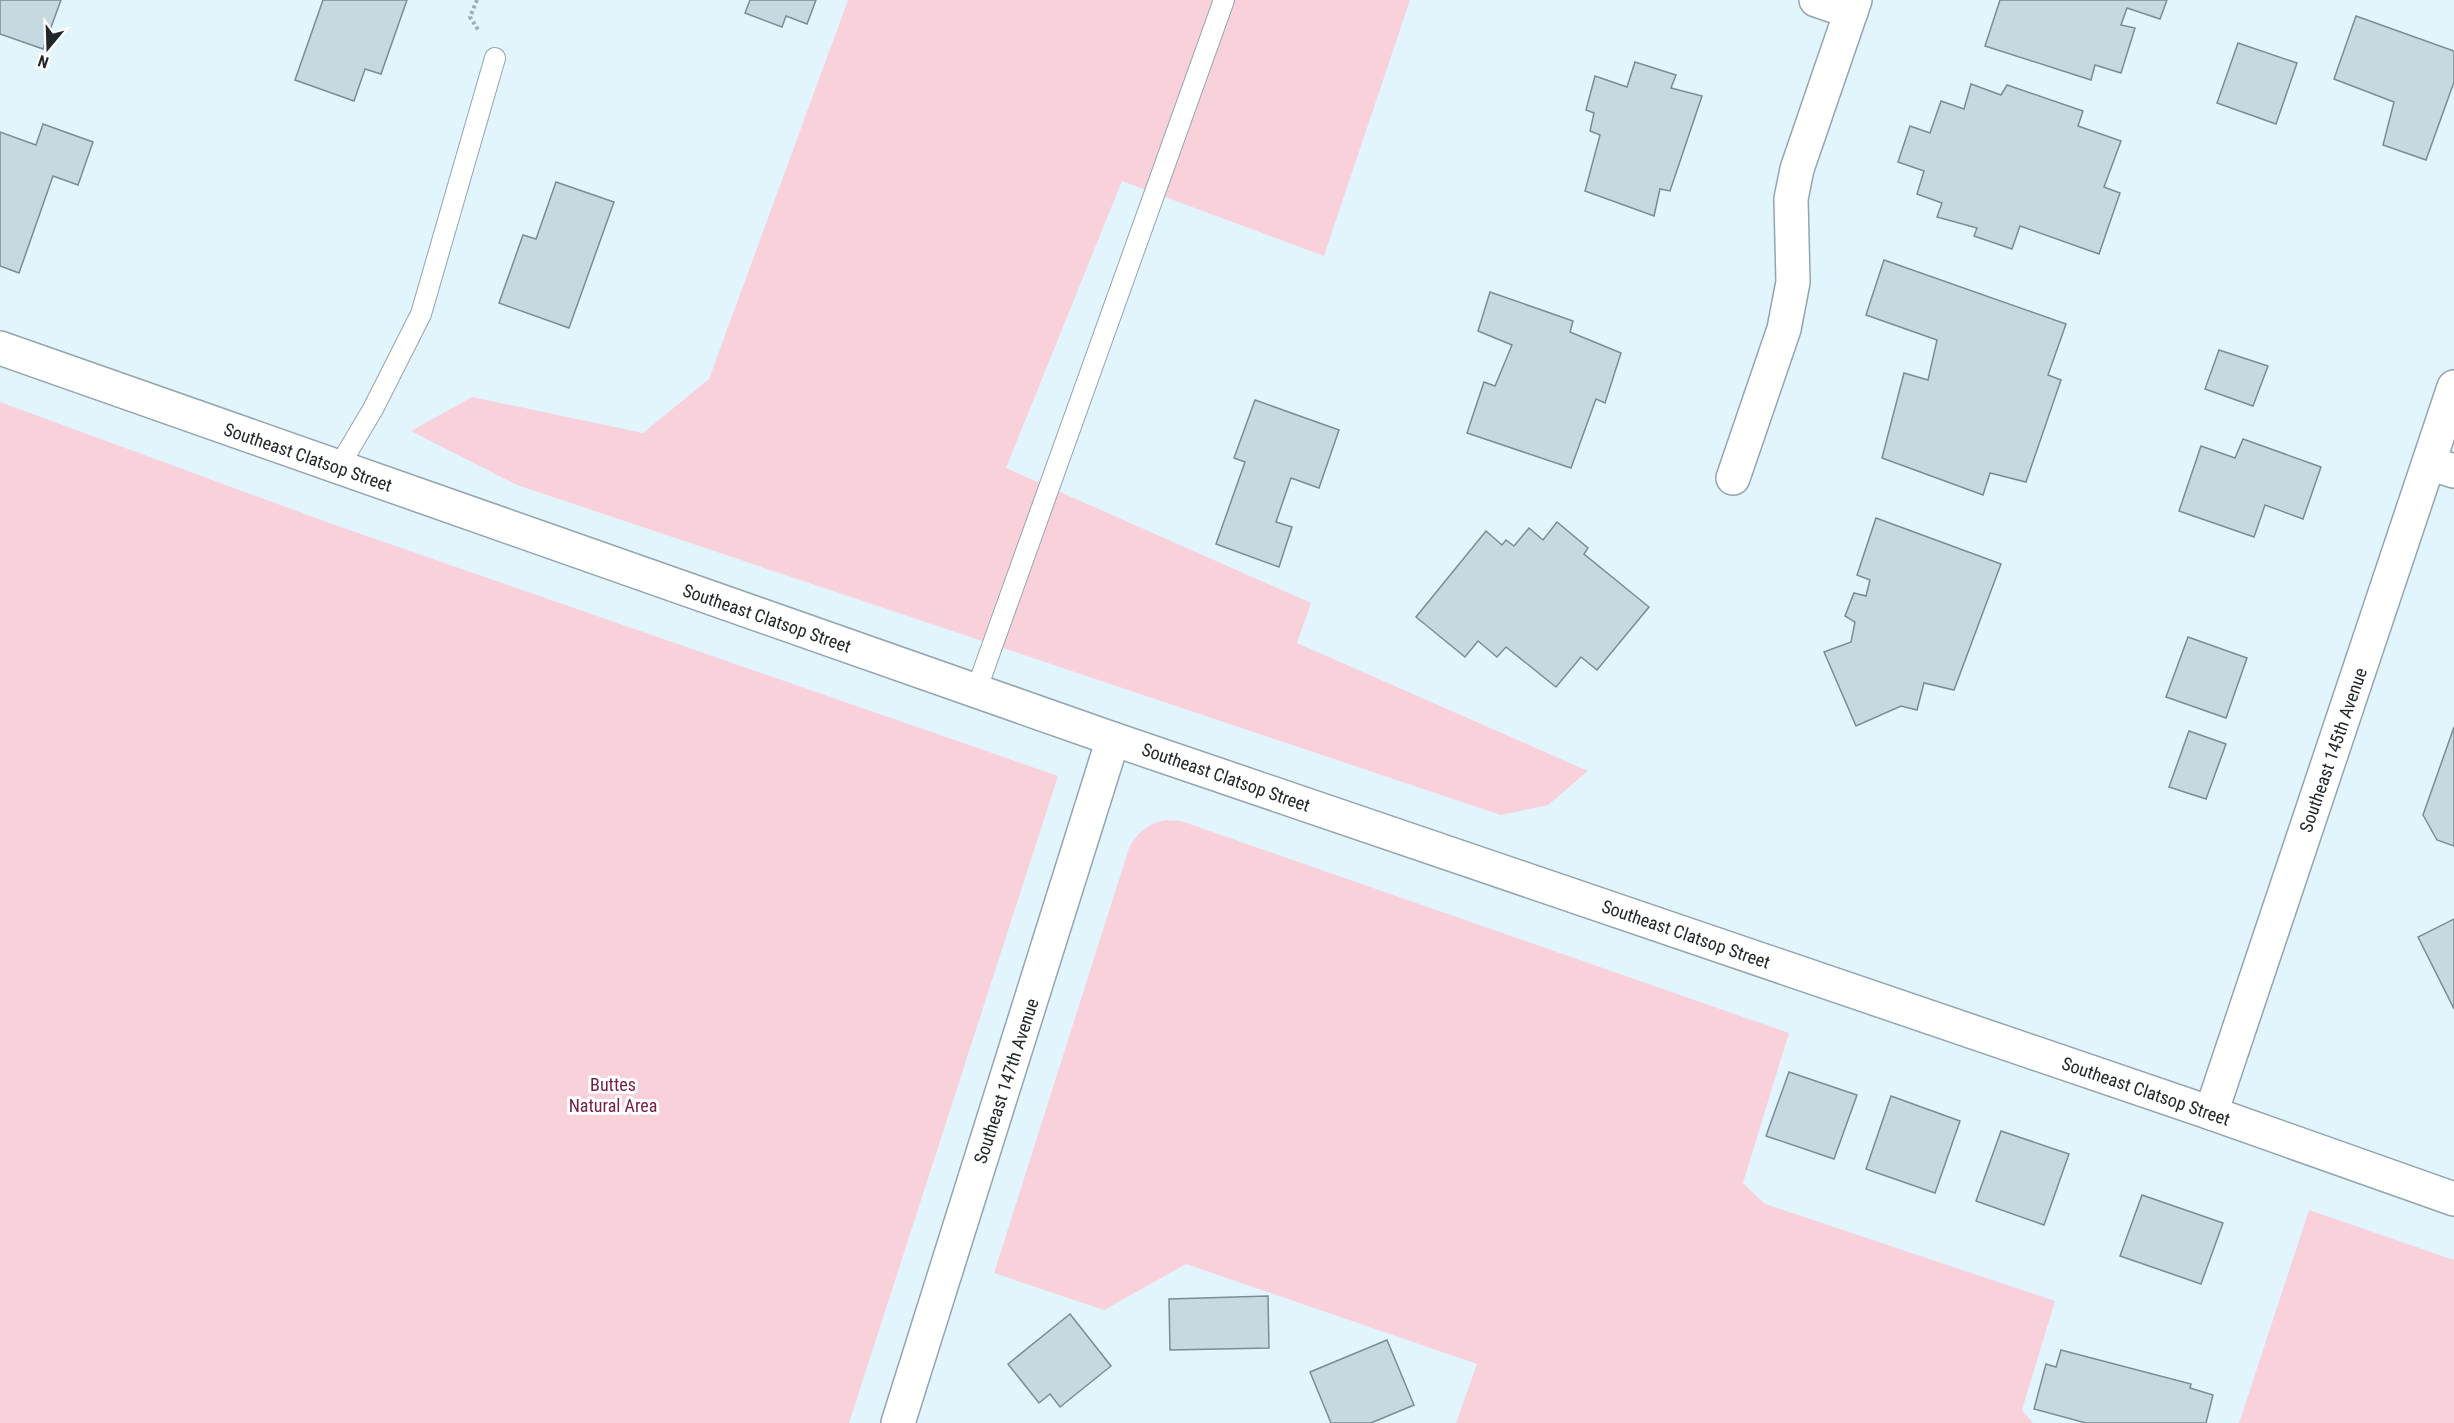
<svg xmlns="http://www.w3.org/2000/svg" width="2454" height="1423" font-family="'Roboto Condensed',sans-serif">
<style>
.green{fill:#f9d1db}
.building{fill:#c6d9e1;stroke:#7b8c93;stroke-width:1.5}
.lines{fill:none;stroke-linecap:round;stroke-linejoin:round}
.lane-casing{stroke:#93a5ad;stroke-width:22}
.street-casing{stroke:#93a5ad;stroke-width:36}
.secondary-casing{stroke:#93a5ad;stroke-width:36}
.path{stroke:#9dabb2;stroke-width:4;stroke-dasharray:3 3;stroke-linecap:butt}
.lane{stroke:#fff;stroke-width:20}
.street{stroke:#fff;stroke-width:33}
.secondary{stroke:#fff;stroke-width:33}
.labels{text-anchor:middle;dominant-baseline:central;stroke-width:6;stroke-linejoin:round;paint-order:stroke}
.street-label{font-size:18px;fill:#21282b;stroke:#fff}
.park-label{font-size:18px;fill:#782041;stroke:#fff}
</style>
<rect width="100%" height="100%" fill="#e2f5fd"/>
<g class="green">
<polygon points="848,0 1410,0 1324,256 1122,181 1006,468 1311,603 1297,643 1588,771 1548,805 1501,815 517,485 411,431 472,397 643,433 709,379"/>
<polygon points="0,402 332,524 1058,776 849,1423 0,1423"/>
<path d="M1165 820 1181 821 1789 1033 1743 1183 1765 1204 2055 1301 2022 1410 2033 1423H1456L1477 1364 1186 1264 1104 1310 994 1273 1129 848C1137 832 1148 824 1165 820Z"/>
<polygon points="2309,1210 2454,1260 2454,1423 2239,1423"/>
</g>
<g class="building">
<polygon points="0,0 61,0 43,49 0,34"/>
<polygon points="323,0 407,0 381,74 365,69 354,101 295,80"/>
<polygon points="750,0 816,0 807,24 786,16 782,27 745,13"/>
<polygon points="2000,0 2167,0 2160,19 2127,8 2121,25 2135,28 2121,73 2095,65 2091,80 1985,46"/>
<polygon points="2356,16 2454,51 2454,82 2426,160 2383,145 2394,102 2334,79"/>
<polygon points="2238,43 2297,63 2276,124 2217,103"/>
<polygon points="1635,62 1676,75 1671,88 1702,96 1670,191 1660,189 1654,216 1585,191 1600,135 1590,131 1594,113 1586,110 1595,76 1627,87"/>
<polygon points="1971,84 2001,95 2007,85 2083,111 2078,126 2121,141 2104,187 2120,193 2099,254 2020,226 2012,249 1974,236 1977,228 1937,217 1942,203 1917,194 1924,171 1898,162 1910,126 1930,133 1941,101 1964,109"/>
<polygon points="43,124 93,142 78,185 53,176 19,273 0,266 0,132 36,145"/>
<polygon points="556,182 614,202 569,328 499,303 523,235 536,239"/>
<polygon points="1884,260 2066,324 2048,375 2061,380 2026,482 1990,473 1983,495 1882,458 1904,373 1928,380 1937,340 1866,315"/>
<polygon points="1490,292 1573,321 1570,332 1621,353 1605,403 1596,399 1571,468 1467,433 1484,382 1495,386 1512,345 1478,331"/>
<polygon points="2219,350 2268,366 2253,406 2205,389"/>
<polygon points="1255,400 1339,430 1319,488 1291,478 1276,522 1292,527 1279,567 1216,544 1245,462 1234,458"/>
<polygon points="2243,439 2321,467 2303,519 2265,505 2254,537 2179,511 2201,446 2235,458"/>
<polygon points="1876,518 2001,564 1954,690 1924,683 1917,710 1901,706 1856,726 1824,652 1851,642 1855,622 1845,616 1854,593 1866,596 1870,580 1857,575"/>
<polygon points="1557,522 1588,548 1584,554 1649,607 1597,670 1581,657 1556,687 1506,647 1497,657 1478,641 1465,657 1416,617 1486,531 1502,545 1506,540 1514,546 1529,528 1543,540"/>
<polygon points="2188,637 2247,658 2226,718 2166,697"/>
<polygon points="2454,727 2454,846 2437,840 2423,815"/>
<polygon points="2189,731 2226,744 2206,799 2169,787"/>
<polygon points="2454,919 2454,1009 2418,937"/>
<polygon points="1789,1072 1857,1095 1834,1159 1766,1136"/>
<polygon points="1891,1096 1960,1121 1935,1193 1866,1169"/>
<polygon points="2001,1131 2069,1154 2044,1225 1976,1201"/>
<polygon points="2142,1195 2223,1223 2201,1284 2120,1256"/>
<polygon points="1268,1296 1269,1348 1170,1350 1169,1299"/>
<polygon points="1070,1314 1111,1366 1060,1407 1050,1394 1039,1403 1008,1364"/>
<polygon points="1387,1340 1414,1405 1371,1423 1331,1423 1310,1372"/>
<polygon points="2061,1350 2191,1384 2190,1388 2213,1395 2206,1423 2086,1423 2034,1409 2046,1364 2056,1367"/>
</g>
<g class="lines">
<defs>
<g id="lane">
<polyline points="338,468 373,409 421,314 495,58"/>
<polyline points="976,691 1224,0"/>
</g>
<g id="street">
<polyline points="1816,0 1851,12"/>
<polyline points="2429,463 2454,471"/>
<polyline points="1733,478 1784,329 1793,282 1791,199 1797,169 1855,0"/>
<polyline points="898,1423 1113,739"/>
</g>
<g id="secondary">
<polyline points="0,348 1113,739 2211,1113 2454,1199"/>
<polyline points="2211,1113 2454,387"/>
</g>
</defs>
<use href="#lane" class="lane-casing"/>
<use href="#street" class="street-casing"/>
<use href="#secondary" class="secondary-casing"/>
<polyline class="path" points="477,0 470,17 479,31"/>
<use href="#lane" class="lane"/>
<use href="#street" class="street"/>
<use href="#secondary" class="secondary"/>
</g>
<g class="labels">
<g class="street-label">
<text transform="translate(308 457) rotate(19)">Southeast Clatsop Street</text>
<text transform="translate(767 618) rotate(19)">Southeast Clatsop Street</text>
<text transform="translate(2333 750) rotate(-71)">Southeast 145th Avenue</text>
<text transform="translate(1226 777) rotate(19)">Southeast Clatsop Street</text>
<text transform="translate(1686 934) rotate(19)">Southeast Clatsop Street</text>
<text transform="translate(1006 1081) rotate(-72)">Southeast 147th Avenue</text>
<text transform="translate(2146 1091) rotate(19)">Southeast Clatsop Street</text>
</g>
<g class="park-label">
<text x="613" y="1084">Buttes<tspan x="613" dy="21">Natural Area</tspan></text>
</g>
</g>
<g transform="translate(48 48) rotate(199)" stroke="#ffffff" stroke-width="4.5" paint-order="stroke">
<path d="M0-4.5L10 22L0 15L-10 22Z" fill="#21282b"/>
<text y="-9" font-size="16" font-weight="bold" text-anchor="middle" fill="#21282b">N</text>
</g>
</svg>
